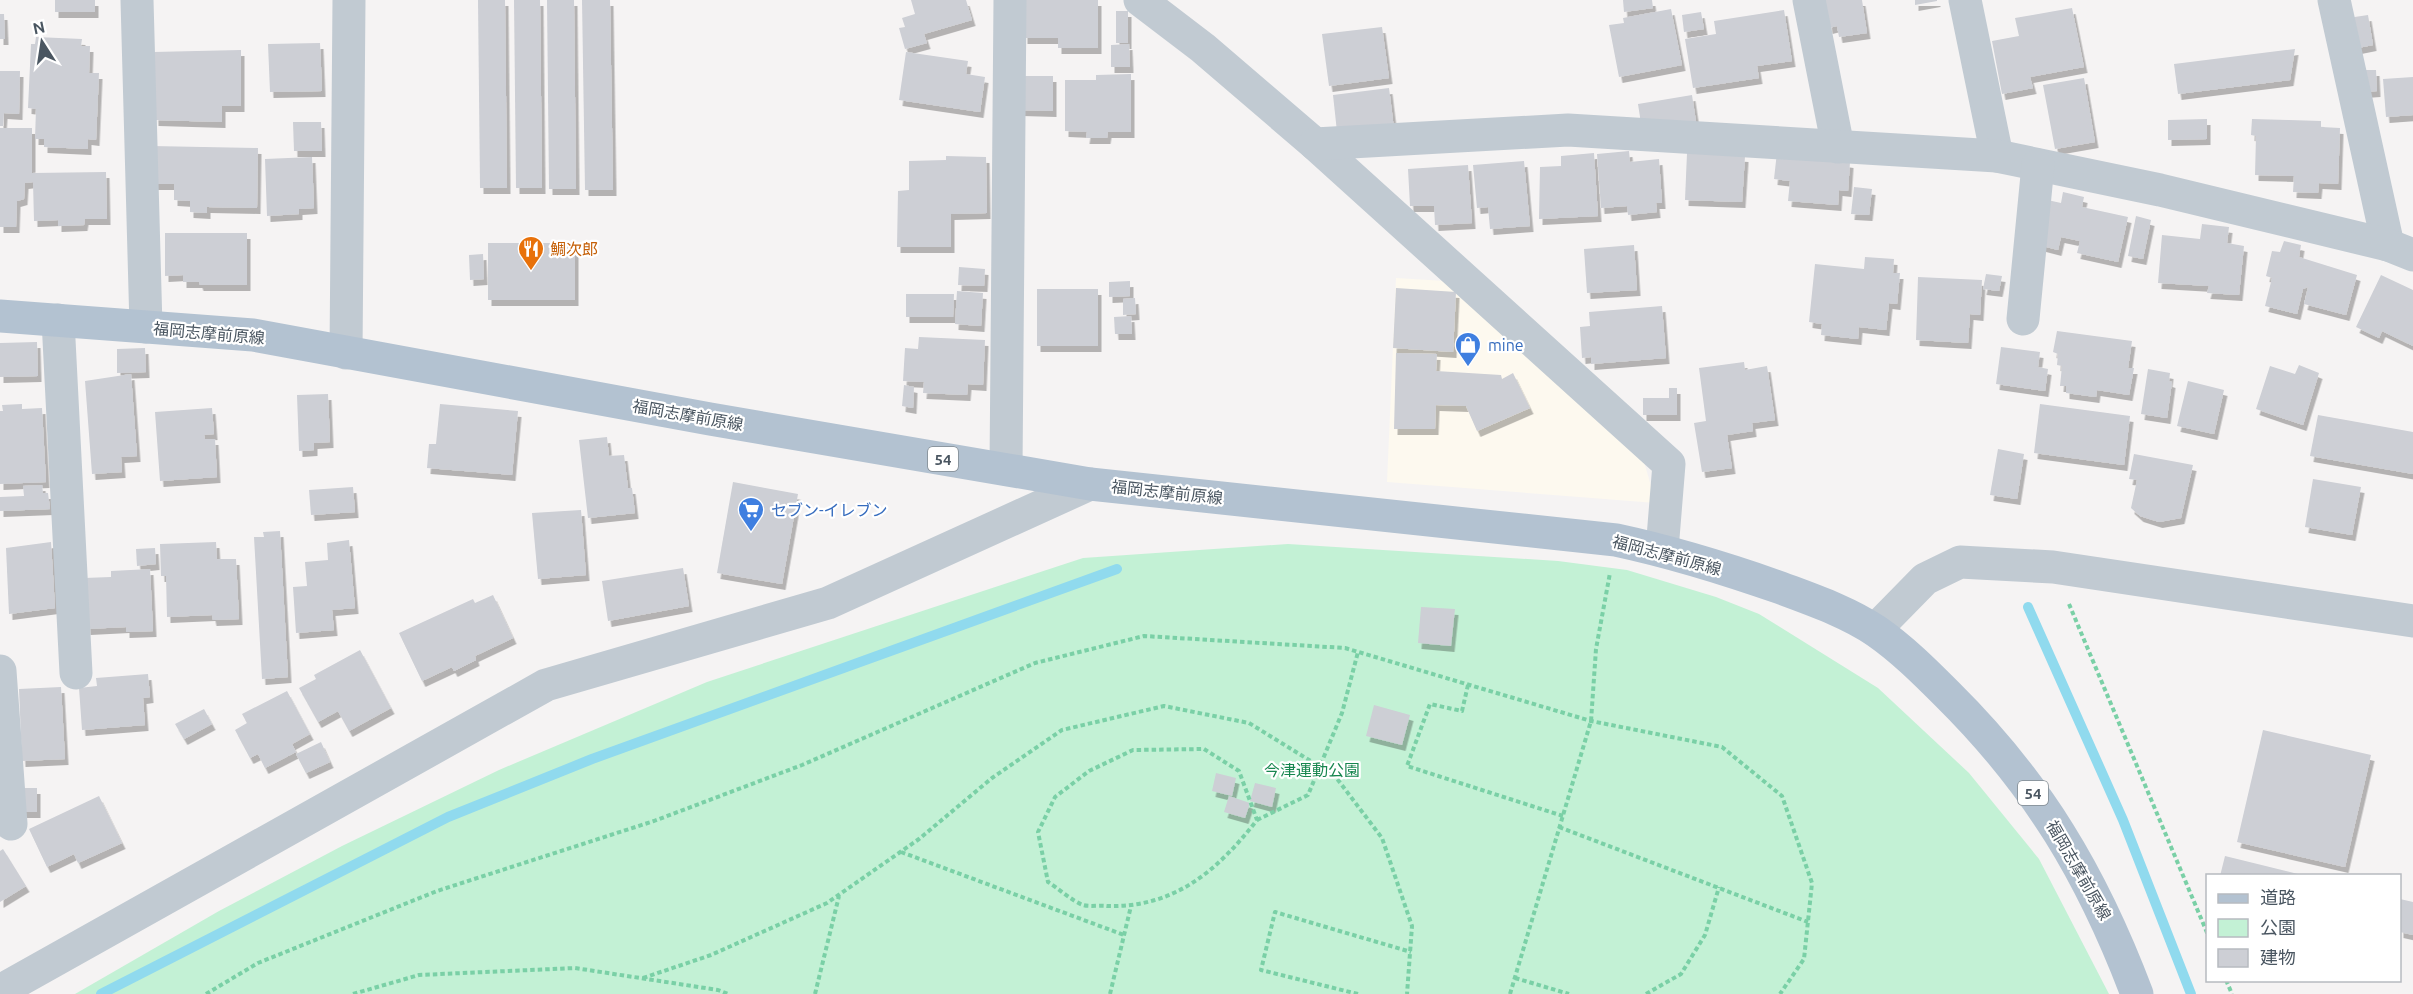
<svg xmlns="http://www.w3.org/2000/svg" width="2413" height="994" font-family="Ubuntu,'Noto Sans JP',sans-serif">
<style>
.commercial{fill:#fdf9ef}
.green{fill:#c3f1d5}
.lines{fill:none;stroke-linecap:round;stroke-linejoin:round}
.stream{stroke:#90daee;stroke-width:10}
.building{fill:#cdcfd5;filter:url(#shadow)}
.path{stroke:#7ad0a6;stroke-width:4;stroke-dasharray:4.5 3;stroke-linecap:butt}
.minor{stroke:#c1cad2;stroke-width:33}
.major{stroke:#b3c2d1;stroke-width:33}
.labels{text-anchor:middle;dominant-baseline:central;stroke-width:4.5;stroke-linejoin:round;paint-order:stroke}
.shield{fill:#fff;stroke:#808990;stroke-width:1.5}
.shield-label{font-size:15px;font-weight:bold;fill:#4a5661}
.food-label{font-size:16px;fill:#c56008;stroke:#fff;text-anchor:start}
.street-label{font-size:16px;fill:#4a5661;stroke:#fff}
.shop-label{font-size:16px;fill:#366cbe;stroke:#fff;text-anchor:start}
.park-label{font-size:16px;fill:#17864f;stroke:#fff}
</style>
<defs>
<filter id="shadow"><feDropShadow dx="3.5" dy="6" stdDeviation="0" flood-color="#0004"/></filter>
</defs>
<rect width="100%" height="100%" fill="#f5f3f3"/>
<polygon class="commercial" points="1396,278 1445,281 1642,455 1656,503 1387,482"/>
<polygon class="green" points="1288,544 1558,561 1627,570 1716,597 1759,614 1878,688 1969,773 2039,859 2109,994 75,994 219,911 342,846 499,770 707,682 1083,558"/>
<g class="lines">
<g class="stream">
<polyline points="2028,607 2123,820 2191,994"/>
<polyline points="101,994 448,817 592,759 1117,569"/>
</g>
</g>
<g class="building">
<rect x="55" y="0" width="40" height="12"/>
<polygon points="478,0 505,0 507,188 480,188"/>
<polygon points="514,0 540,0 542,188 516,188"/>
<polygon points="547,0 574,0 576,189 549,189"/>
<polygon points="582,0 610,0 613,190 585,190"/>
<polygon points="911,0 966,0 972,20 924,34 927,43 905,49 899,28 905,27 902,18 915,14"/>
<polygon points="1024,0 1098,0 1098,48 1058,48 1058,38 1024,38"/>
<polygon points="1623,0 1652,0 1653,8 1624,12"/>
<polygon points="1825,0 1862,0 1867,33 1839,37 1837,26 1829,28"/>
<polygon points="1915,0 1937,0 1937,1 1915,5"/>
<polygon points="2072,8 2084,67 2030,77 2033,88 2002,94 1992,41 2019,36 2015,18"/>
<polygon points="1671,9 1682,65 1619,77 1609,25 1624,23 1623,18"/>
<polygon points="1784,10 1792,61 1757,66 1759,78 1693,88 1685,39 1716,34 1714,21"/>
<rect x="1116" y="11" width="12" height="32"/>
<polygon points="1701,12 1704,29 1684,32 1682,15"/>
<polygon points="0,14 4,14 5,39 0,39"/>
<polygon points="2368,15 2373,45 2353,49 2348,18"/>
<polygon points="1382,27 1389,78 1329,86 1322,34"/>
<polygon points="36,37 82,39 81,46 90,46 89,73 99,73 96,140 88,139 88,149 44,147 44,139 35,139 36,109 28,108 31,44 35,44"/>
<polygon points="320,43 322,91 270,92 268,44"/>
<polygon points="1129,44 1130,67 1111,67 1111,45"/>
<polygon points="2295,49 2290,80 2178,94 2174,64"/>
<polygon points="241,50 241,106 222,106 222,122 155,120 153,52"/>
<polygon points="906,52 968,61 966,74 985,77 980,112 899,100"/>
<polygon points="2362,70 2376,70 2377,91 2363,92"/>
<polygon points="0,71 20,71 19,114 4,113 3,126 0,126"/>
<polygon points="1131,74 1131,132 1108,132 1107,138 1086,138 1087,132 1065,131 1065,80 1096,80 1096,75"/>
<polygon points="1019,76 1053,76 1053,111 1019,110"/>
<polygon points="2413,77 2413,115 2386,117 2383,79"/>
<polygon points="2084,78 2095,142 2055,149 2043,85"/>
<polygon points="1389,88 1394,129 1338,141 1333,95"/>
<polygon points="1692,95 1696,122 1642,130 1638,104"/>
<polygon points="2207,119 2207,139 2168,140 2168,120"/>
<polygon points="2252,119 2321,121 2321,127 2340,128 2338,184 2319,183 2318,193 2293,192 2294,176 2255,175 2256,136 2251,135"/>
<polygon points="293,122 321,122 322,151 294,151"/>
<polygon points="0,128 32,128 32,173 106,172 107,219 85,219 84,225 58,226 58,220 34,221 33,182 25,183 24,199 17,201 16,227 0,227"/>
<polygon points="151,146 258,148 257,208 207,207 207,213 190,212 190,201 174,200 174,184 150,184"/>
<polygon points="1629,151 1630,162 1659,159 1662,203 1656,203 1657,212 1628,215 1627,206 1601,208 1597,154"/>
<polygon points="1777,152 1850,162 1848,191 1839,190 1838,205 1788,201 1790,181 1774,179"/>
<polygon points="1594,153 1598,216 1539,219 1540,167 1561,166 1561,156"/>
<polygon points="1687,153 1745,156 1742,202 1685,200"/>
<polygon points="946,156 986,157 987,213 951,214 951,247 897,247 898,191 909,190 909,161 946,160"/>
<polygon points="312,157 314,208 299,209 299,214 267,216 265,159"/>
<polygon points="1524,161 1530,226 1490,229 1488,207 1477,208 1473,165"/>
<polygon points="1468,165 1472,223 1435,225 1434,206 1410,206 1408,169"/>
<polygon points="1854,187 1872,189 1869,215 1851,214"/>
<polygon points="2063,192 2084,197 2082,207 2128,217 2118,262 2077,253 2080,241 2061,237 2058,250 2035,244 2043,199 2061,203"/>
<polygon points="2136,216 2151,220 2143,259 2128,256"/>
<polygon points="2202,224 2229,227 2227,243 2244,246 2239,295 2207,293 2209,286 2158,283 2162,235 2200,239"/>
<polygon points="165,233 247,233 247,285 200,285 199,282 183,282 183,275 165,276"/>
<polygon points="2284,241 2301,245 2299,257 2357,275 2346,315 2304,304 2308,287 2303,289 2297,314 2265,306 2272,278 2266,276 2272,251 2280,252"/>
<rect x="488" y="243" width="87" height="57"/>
<polygon points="1634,245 1637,290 1587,293 1584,249"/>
<polygon points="483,254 484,279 470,280 469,255"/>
<polygon points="1865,257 1894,259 1893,273 1900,273 1897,304 1889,303 1886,330 1859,327 1858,339 1821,335 1822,324 1809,322 1815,264 1864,269"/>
<polygon points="959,267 985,269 984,286 958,285"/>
<polygon points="1986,274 2002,276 1999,291 1983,289"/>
<polygon points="2381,275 2413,290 2413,346 2382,331 2379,338 2356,327"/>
<polygon points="1918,277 1982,280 1980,315 1970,314 1968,343 1916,340"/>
<polygon points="1130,281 1130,296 1109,297 1109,282"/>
<polygon points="1396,288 1456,292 1453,352 1393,348"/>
<rect x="1037" y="289" width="61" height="57"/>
<polygon points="957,291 983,293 981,326 955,324"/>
<polygon points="906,294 954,294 953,317 906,317"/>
<polygon points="1135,298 1136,314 1123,315 1123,299"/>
<polygon points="1662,306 1666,358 1591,364 1591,357 1582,358 1580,327 1590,326 1589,312"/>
<polygon points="1131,316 1132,334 1115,334 1114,317"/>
<polygon points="2057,331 2132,341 2128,368 2134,368 2129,395 2097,390 2096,397 2066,393 2066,386 2060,386 2062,366 2057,365 2058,354 2053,352"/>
<polygon points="919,337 985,340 983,385 968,384 967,395 923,393 924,382 903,381 905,348 918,349"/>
<polygon points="37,342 38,376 0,377 0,343"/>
<polygon points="2001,347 2040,352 2038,367 2048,369 2045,391 1996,384"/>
<polygon points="145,348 146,372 117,373 117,349"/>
<polygon points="1396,353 1437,354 1436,371 1501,375 1502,379 1513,373 1530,408 1477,431 1466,406 1436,405 1435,429 1394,429"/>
<polygon points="1744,362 1745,370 1767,366 1775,420 1752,423 1753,431 1727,435 1732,468 1702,472 1694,423 1706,421 1699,368"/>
<polygon points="2299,365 2319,373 2303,425 2256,409 2270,366 2295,374"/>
<polygon points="2148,369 2170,373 2169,381 2172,382 2167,418 2141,414"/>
<polygon points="131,374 137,456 121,457 122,472 92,474 85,381"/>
<polygon points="2188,381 2224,390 2214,434 2177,426"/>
<polygon points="904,385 914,387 913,408 902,406"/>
<polygon points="1669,388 1677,388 1677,415 1643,415 1643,398 1669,398"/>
<polygon points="328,394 330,442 314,443 314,450 299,451 297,395"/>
<polygon points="22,404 22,409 42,408 46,482 0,484 0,411 3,411 2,405"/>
<polygon points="440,404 518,411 512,475 427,468 429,444 436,444"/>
<polygon points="2040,404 2130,416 2124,465 2034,453"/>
<polygon points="212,408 214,434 204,435 205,439 215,439 217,477 160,481 155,412"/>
<polygon points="2318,415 2413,432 2413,474 2310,456"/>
<polygon points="607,437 609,456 624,455 628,488 632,488 635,513 588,518 579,440"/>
<polygon points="1998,449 2024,454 2017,499 1990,495"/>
<polygon points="2134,454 2193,465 2181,518 2159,522 2140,516 2131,508 2137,480 2129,479"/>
<polygon points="2313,479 2361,487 2352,535 2305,527"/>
<polygon points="733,482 798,494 782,584 717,573"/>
<polygon points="42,485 43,493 48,493 50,509 0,511 0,497 24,496 23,486"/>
<polygon points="353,487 355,512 311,515 309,490"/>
<polygon points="581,510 586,575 538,579 532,513"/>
<polygon points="280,531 288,677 262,679 254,537 264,537 263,532"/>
<polygon points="349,540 355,608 332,610 334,630 296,633 293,587 307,586 305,562 328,560 327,543"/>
<polygon points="51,542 55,608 9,614 6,548"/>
<polygon points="216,542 217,559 236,559 239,619 213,620 212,615 167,617 166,576 161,576 160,544"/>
<polygon points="155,548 156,564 137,566 136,549"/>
<polygon points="683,568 689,606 608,621 602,581"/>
<polygon points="150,569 153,631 126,632 126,627 87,629 84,578 111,577 111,571"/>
<polygon points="493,595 513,638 475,656 476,660 454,671 452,667 422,681 399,633 473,599 475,603"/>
<polygon points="1421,607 1455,609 1451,646 1418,643"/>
<polygon points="360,650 391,708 349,731 338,711 318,722 299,688 316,679 314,675"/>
<polygon points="148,674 150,697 143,698 145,725 82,730 79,688 97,686 96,678"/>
<polygon points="61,687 65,759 22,761 19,689"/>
<polygon points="287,691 310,734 292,744 296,752 265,768 258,754 250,758 235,730 247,723 242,714"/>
<polygon points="1374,705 1410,715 1402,745 1366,736"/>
<polygon points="204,709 212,724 184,739 175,724"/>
<polygon points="2263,730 2371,755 2345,867 2237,842"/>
<polygon points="321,742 330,762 306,773 296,754"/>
<polygon points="1216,773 1236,778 1232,796 1212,791"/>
<polygon points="1255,783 1276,788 1272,807 1250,801"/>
<rect x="20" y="788" width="17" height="24"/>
<polygon points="99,796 122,843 78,863 74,854 47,867 29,829"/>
<polygon points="1229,796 1250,803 1245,818 1224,812"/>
<polygon points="3,849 26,886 0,902 0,851"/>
<polygon points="2225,856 2302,875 2302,876 2220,876"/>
<polygon points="2400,899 2413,902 2413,935 2400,932"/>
</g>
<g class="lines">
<g class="path">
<polyline points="2069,604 2208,935"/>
<polyline points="1468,685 1462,711 1430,704 1407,766 1563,816"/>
<path d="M1204 749 1239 771 1257 820C1218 870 1175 908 1107 906 1100 905 1090 907 1083 905 1072 901 1058 888 1048 882L1038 832 1055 797 1089 771 1133 750Z"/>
<polyline points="1257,820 1308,795 1342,713 1358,652"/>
<polyline points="1559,827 1808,922"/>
<polyline points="901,852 1124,935"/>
<polyline points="643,978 711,955 827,903 919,839 992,778 1062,730 1164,706 1249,723 1335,776 1382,838 1412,926 1407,994"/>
<polyline points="1515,978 1569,994"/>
<polyline points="2226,980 2232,994"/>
<polyline points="206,994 258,963 437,891 654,821 802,765 1035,663 1144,636 1345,648 1591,721 1722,747 1782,796 1812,883 1804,959 1780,994"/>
<polyline points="353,994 419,975 575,968 718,990 728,994"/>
<polyline points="815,994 839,896"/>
<polyline points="1110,994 1131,906"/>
<polyline points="1358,994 1261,970 1275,912 1411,952"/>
<polyline points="1510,994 1591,721 1596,649 1610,573"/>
<polyline points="1646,994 1681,974 1705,935 1719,887"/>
</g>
<g class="minor">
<polyline points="137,0 146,327"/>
<polyline points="1140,0 1203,48 1315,144 1669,464 1662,550"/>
<polyline points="1809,0 1838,147"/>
<polyline points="1965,0 1997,156"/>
<polyline points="2334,0 2388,245"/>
<polyline points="1315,144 1568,130 1997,156 2160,190 2388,245 2413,255"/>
<polyline points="2023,319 2038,165"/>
<polyline points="58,320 76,673"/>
<polyline points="346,353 349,0"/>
<polyline points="1006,469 1010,0"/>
<polyline points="1875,630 1925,579 1960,562 2053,567 2413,621"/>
<polyline points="0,671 11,824"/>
<polyline points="0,991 546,685 828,603 1090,484"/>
</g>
<path class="major" d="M0 316 253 335 710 419 1090 484 1616 540C1672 552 1727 569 1781 588 1813 600 1848 612 1876 631 1902 649 1925 672 1947 694 2038 784 2092 875 2137 994"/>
</g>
<defs>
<symbol id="restaurant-pin" viewBox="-11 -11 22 30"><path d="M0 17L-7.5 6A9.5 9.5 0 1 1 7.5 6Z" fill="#e8710a" stroke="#fff"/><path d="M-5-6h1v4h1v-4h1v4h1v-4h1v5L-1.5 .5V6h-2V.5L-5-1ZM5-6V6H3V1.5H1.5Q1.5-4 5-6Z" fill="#fff"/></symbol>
<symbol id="shop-pin" viewBox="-11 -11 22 30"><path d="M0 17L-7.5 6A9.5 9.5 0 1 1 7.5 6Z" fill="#3f7fe0" stroke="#fff"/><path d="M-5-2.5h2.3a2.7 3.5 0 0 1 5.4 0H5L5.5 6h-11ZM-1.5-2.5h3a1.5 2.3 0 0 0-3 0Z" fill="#fff"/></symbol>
<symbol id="supermarket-pin" viewBox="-11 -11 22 30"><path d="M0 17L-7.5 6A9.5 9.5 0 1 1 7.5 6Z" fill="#3f7fe0" stroke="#fff"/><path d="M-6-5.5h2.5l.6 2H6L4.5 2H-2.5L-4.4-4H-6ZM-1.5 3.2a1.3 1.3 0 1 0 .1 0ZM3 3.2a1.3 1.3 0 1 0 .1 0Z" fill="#fff"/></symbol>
</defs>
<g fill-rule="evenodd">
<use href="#restaurant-pin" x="516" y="234" width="30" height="40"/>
<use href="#shop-pin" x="1453" y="330" width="30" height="40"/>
<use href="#supermarket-pin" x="736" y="495" width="30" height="40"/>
</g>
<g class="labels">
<g class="shield">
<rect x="928" y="447" width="30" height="24" rx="4.5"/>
<rect x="2018" y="781" width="30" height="24" rx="4.5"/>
</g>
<g class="shield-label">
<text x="943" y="459">54</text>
<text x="2033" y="793">54</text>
</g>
<g class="food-label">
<text x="550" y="249">鯛次郎</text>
</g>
<g class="street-label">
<text transform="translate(209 333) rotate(5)">福岡志摩前原線</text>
<text transform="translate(688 415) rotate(10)">福岡志摩前原線</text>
<text transform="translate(1167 492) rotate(6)">福岡志摩前原線</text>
<text transform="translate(1667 555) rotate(15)">福岡志摩前原線</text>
<text transform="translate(2079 870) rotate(60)">福岡志摩前原線</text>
</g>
<g class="shop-label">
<text x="1488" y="345">mine</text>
<text x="771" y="510">セブン-イレブン</text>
</g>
<g class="park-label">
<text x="1312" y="770">今津運動公園</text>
</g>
</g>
<rect x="2206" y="874" width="195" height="108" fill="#ffffff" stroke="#b7bbc0" stroke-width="1.5"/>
<rect x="2218" y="894" width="30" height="9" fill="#b3c2d1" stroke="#b7bbc0" stroke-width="1.5"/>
<text x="2260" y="904" font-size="18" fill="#4a5661">道路</text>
<rect x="2218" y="919" width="30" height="18" fill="#c3f1d5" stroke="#b7bbc0" stroke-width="1.5"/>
<text x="2260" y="934" font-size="18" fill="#4a5661">公園</text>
<rect x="2218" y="949" width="30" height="18" fill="#cdcfd5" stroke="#b7bbc0" stroke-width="1.5"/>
<text x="2260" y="964" font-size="18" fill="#4a5661">建物</text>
<g transform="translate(42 42) rotate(348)" stroke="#ffffff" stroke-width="4.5" paint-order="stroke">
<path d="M0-4.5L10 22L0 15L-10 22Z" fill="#4a5661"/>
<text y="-9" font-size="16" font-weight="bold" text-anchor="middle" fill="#4a5661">N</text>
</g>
</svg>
